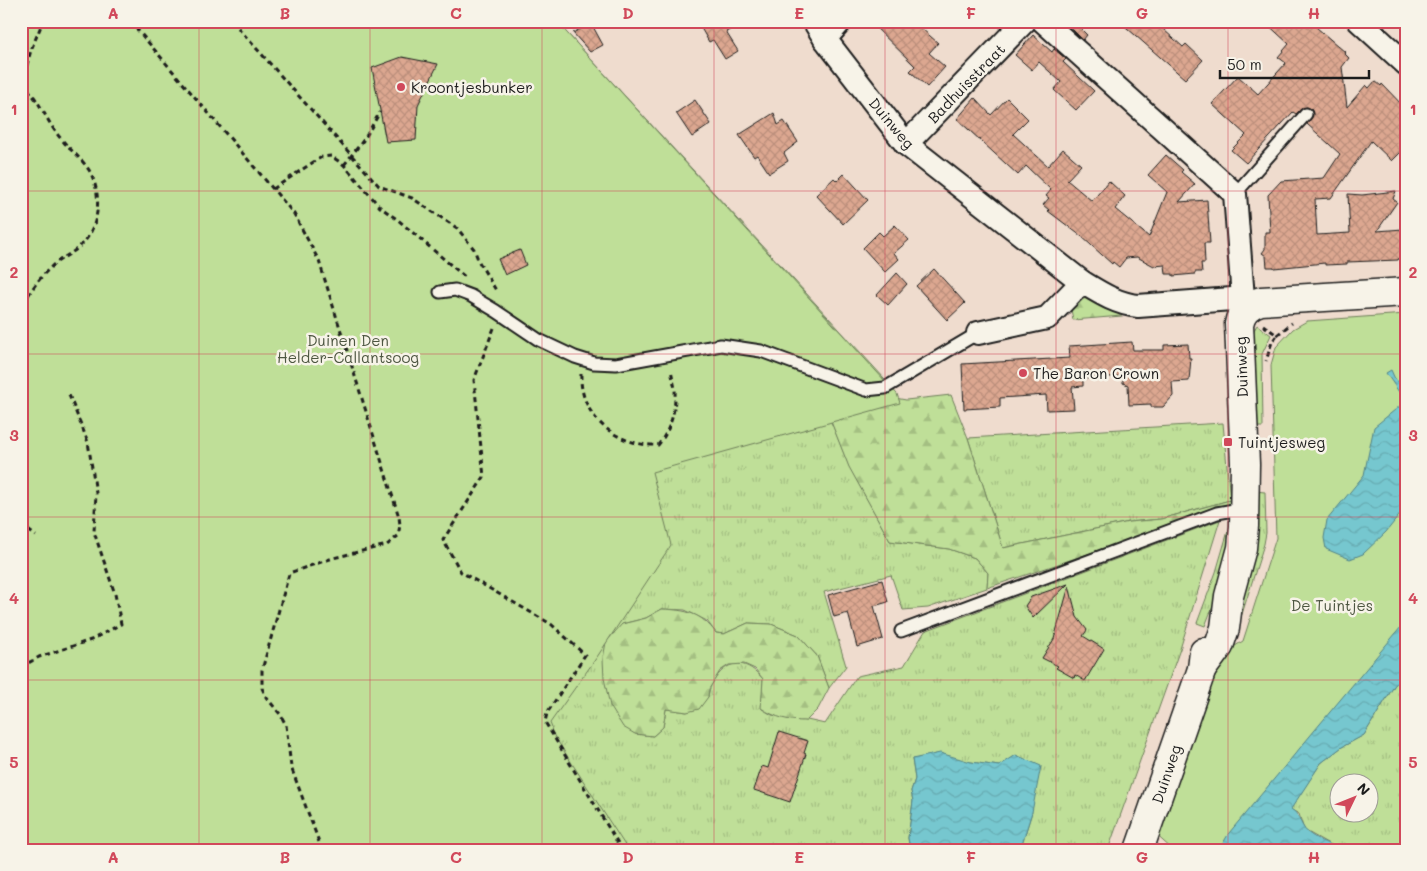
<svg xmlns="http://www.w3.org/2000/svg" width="1427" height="871" font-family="Mali,sans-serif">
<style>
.grass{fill:url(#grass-tufts);stroke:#6e7e5a;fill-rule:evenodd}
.forest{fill:url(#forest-firs);stroke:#6e7e5a}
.park{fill:#bfdf98;stroke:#6e7e5a}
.water{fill:url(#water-waves);stroke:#528387}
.building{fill:url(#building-cross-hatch);stroke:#1c1c1c}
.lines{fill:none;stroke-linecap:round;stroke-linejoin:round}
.lane-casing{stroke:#1c1c1c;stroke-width:15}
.street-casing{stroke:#1c1c1c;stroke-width:26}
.secondary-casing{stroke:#1c1c1c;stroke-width:31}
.path{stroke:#1c1c1c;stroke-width:3;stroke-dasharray:5 4;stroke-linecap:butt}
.lane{stroke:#f7f3e8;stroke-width:11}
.street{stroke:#f7f3e8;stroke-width:22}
.secondary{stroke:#f7f3e8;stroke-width:28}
.grid{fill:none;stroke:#d1495b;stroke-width:1;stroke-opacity:0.55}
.poi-dot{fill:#d1495b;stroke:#f7f3e8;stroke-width:2}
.labels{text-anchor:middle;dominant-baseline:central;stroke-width:5;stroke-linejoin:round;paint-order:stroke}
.street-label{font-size:15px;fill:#1c1c1c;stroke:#f7f3e8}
.poi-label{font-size:15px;fill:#1c1c1c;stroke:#f7f3e8;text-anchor:start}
.park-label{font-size:15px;fill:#4d5641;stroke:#f7f3e8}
.neatline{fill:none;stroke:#d1495b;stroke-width:2}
.grid-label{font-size:16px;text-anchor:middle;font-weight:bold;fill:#d1495b}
</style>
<defs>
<pattern id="grass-tufts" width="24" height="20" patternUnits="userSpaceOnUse" patternTransform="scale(1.25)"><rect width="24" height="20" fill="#bfdf98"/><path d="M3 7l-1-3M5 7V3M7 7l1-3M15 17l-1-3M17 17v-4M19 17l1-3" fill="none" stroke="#a4bf82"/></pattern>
<pattern id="forest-firs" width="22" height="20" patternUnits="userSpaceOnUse" patternTransform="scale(1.25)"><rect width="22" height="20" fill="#bfdf98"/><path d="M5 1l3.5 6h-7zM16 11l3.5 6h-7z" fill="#a4bf82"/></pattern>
<pattern id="water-waves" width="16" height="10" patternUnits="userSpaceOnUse" patternTransform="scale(1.25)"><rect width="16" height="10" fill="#76c7cf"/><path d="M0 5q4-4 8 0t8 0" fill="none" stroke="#66aab1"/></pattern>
<pattern id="building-cross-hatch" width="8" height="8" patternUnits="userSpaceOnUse" patternTransform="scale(1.25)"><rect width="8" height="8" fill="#dca790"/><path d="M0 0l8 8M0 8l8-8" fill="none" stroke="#bc8f7c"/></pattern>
</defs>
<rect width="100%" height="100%" fill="#efdcce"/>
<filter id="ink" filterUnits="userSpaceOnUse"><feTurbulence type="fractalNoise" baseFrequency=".02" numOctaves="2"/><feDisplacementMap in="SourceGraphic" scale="10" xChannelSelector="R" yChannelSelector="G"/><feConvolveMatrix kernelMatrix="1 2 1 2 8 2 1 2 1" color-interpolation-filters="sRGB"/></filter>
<g filter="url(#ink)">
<g class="grass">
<path d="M21 21H556L884 378 871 384 828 414 849 466 890 541 949 549 975 558 988 573 987 588 928 608 903 610 891 575 824 592 846 666 829 688 817 656 798 635 771 624 748 623 724 634 716 633 707 621 685 610 662 609 646 618 622 624 635 734 653 736 663 727 666 709 687 712 708 697C709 689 711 685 715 679 730 657 748 661 763 679L762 709 772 715 806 721 807 720 825 724 857 676 904 666 925 631 1220 520 1180 649 1108 850H1020L1032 812 999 766 971 762 912 759 915 779 911 791 913 801 908 838 910 850H21Z"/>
<polygon points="1257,325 1271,335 1262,354 1263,427 1253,427 1251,345 1253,332"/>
<polygon points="1223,423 1230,500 1161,519 1129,522 1003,548 968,438"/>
<polygon points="1255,491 1265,492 1266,533 1264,544 1236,633"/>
<polygon points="1228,531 1233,536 1219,591 1205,626 1197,623 1216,572"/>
<path d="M1406 672V850H1343L1329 844 1304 830 1299 814 1290 809 1321 763 1342 747 1364 735 1394 686ZM1340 784H1370V814H1340Z"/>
</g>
<g class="forest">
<polygon points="1087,298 1122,314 1122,316 1073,320 1071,309 1079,300"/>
<polygon points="826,385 906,400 951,395 968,438 1003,548 1129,522 1161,519 1230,500 1230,506 987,588 988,573 975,558 949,549 890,541 849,467 828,414"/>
<path d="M662 609C687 610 701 613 716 633L724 634 748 623 771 624 798 635 817 656 829 688 818 709 806 721C789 721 776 718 761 708L763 679 755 669 744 664 729 665 720 671 709 689 708 697 699 709 687 712 666 709 663 727 653 736 635 734 623 727 610 706 604 678 603 659 606 642 622 624 646 618Z"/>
</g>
<g class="park">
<polygon points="21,21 556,21 897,394 900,403 652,472 671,545 597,657 550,723 552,728 551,731 628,850 21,850"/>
<polygon points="1406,314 1406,629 1224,850 1173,850 1153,832 1226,643 1235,646 1243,641 1276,538 1271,365 1276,347 1293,329 1307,321"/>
</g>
<g class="water">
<polygon points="1391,370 1395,379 1406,388 1406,398 1399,392 1386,373"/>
<polygon points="1406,401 1406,507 1386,532 1363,554 1350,559 1326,549 1324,538 1327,520 1364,475 1374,427"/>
<path d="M1406 621V672L1394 686 1364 735 1342 747 1321 763 1291 809C1301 816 1298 819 1304 828 1309 837 1333 846 1343 850H1260L1251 848 1249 850H1219L1229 833Z"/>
<polygon points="940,753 971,762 999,766 1016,755 1041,766 1032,812 1020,850 910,850 908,838 913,801 911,791 915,779 912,759"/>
</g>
<g class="building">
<polygon points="697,21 746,21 726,32 738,51 725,59 713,40 709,42"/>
<polygon points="869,21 913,21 938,43 929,53 945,67 927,87 910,71 915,66"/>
<polygon points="1119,21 1154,21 1183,47 1186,44 1203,60 1185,79"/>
<polygon points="1264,21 1309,21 1345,52 1344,53 1349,58 1342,67 1347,107 1366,85 1369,88 1375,81 1381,86 1382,84 1406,109 1406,147 1392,161 1371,141 1331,198 1315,199 1317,235 1350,233 1348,194 1362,195 1396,191 1393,199 1397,202 1377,231 1403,229 1406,258 1398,259 1398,260 1347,262 1347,264 1325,265 1325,263 1274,268 1274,267 1267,267 1266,256 1262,253 1265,249 1265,232 1270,232 1268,195 1281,181 1324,178 1340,154 1307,124 1313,115 1311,109 1307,107 1301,109 1296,114 1293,112 1246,163 1231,150 1246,135 1212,104 1238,76 1258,94 1286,63 1278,57 1289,44"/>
<polygon points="591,23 603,45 590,52 573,33"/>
<polygon points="1076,24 1087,35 1083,40 1072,29"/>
<polygon points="1033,35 1052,52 1054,49 1066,59 1063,62 1094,91 1076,110 1054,90 1061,82 1039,62 1032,70 1015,55"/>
<polygon points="402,57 438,64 418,105 416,140 386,142 372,68"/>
<polygon points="975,98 991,115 1007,98 1028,119 1013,134 1048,166 1063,149 1081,165 1067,180 1092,201 1109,181 1125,196 1115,209 1149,237 1167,192 1148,175 1166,155 1183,170 1181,172 1195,184 1179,202 1207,200 1210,243 1204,243 1205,263 1201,263 1202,272 1195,272 1195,274 1173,276 1173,274 1166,274 1165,265 1154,266 1137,257 1126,258 1119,267 1113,262 1112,264 1081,236 1048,211 1049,210 1043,205 1049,198 1046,196 1051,190 1026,166 1018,175 957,119"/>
<polygon points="695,100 711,124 692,137 676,113"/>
<polygon points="774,113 778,125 784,121 798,142 784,153 788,161 769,173 757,155 754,157 739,135"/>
<polygon points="844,174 868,200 843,224 816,195 834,178 837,181"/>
<polygon points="895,225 909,240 894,253 899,259 885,272 863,248 879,232 883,236"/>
<polygon points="520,250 526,265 505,275 498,259"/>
<polygon points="934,269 965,303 947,320 916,286"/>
<polygon points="897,273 907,284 888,305 877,295"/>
<polygon points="1132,342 1133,350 1164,350 1164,345 1188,344 1189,358 1191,358 1189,381 1172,382 1173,396 1163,407 1151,407 1151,404 1129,405 1128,385 1123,383 1123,376 1083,379 1083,386 1072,387 1074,409 1047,410 1046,395 1000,398 1000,407 964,409 962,364 1070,358 1069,346"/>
<polygon points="882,580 888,602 874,606 883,639 857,647 848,613 834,617 828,595"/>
<polygon points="1068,584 1033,618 1025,606 1031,597"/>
<polygon points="1069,586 1077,617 1087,630 1083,636 1104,649 1085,681 1075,675 1074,678 1056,668 1058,666 1042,658 1054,639"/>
<polygon points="779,732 808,741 804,753 806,754 790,802 754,790 762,766 768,768"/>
</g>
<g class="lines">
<defs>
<g id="lane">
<polyline points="1235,194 1306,114"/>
<polyline points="440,292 455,290 471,296 496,311 539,340 575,357 594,363 616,364 721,345 761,351 866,390 885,388 978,333"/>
<polyline points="901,631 1217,513 1245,508"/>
</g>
<g id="street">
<path d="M814 21 825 39 906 144 1082 282C1100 293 1117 304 1138 306L1232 299 1244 311"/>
<polyline points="1043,21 1235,194 1244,311"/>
<polyline points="1359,21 1406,64"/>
<polyline points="825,39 841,21"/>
<polyline points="906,144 1025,21"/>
<polyline points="978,333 1047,318 1082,282"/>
</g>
<g id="secondary">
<path d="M1202 669 1219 646 1225 628 1229 596 1242 548 1244 526 1245 464 1239 324C1241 312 1249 304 1261 301L1406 292"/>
<polyline points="1139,850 1202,669 1204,652"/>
</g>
</defs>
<use href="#lane" class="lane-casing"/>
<use href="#street" class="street-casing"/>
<use href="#secondary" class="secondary-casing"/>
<g class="path">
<polyline points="130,21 273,189 294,214 319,261 399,517 400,525 398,536 387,545 333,558 292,572 289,574 262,670 262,688 266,697 280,714 286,725 291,767 322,850"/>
<polyline points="232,21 379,186 412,198 457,228 474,249 479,262 497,292"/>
<path d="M21 83C41 99 46 123 63 141 71 151 82 159 89 170 103 194 100 229 79 247 70 255 59 259 51 267 39 278 30 292 21 307"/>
<polyline points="22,83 31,50 43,21"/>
<polyline points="344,165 365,138 380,112"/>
<polyline points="273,189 315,161 322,157 331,156 344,165 380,207 398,220 465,277"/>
<polyline points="1263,325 1277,335 1272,342 1266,361"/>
<polyline points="494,328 474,380 484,477 443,540 461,572 551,624 585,655 547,713 545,722 622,850"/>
<polyline points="1277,335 1292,323"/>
<path d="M581 374C579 417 618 447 658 445 671 429 676 410 675 389 674 383 672 376 671 369"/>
<polyline points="21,525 36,536"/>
<polyline points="21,667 39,657 91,640 121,624 115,594 94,532 96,493 88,442 69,395"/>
</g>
<use href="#lane" class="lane"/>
<use href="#street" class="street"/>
<use href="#secondary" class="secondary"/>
</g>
</g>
<path class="grid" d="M199 21V850M370 21V850M542 21V850M714 21V850M885 21V850M1056 21V850M1228 21V850M21 191H1406M21 354H1406M21 517H1406M21 680H1406"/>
<g class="poi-dot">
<circle cx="401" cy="87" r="5"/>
<circle cx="1023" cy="373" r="5"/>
<rect x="1223" y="437" width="10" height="10" rx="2.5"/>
</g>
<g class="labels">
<g class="street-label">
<text transform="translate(966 83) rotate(-46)">Badhuisstraat</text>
<text transform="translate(892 123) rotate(50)">Duinweg</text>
<text transform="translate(1241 367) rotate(-92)">Duinweg</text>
<text transform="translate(1166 774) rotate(-71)">Duinweg</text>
</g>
<g class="poi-label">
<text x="411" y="87">Kroontjesbunker</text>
<text x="1033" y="373">The Baron Crown</text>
<text x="1238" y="442">Tuintjesweg</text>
</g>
<g class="park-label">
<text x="348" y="340">Duinen Den<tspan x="348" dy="17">Helder-Callantsoog</tspan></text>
<text x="1332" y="605">De Tuintjes</text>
</g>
</g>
<rect width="1427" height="871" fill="none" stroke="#f7f3e8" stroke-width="55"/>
<g transform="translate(1354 798) rotate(47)"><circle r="24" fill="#f7f3e8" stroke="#9f9d96"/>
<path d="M0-4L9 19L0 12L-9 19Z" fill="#d1495b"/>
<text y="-8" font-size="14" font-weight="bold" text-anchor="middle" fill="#1c1c1c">N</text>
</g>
<path d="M1220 70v8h149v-8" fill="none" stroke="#1c1c1c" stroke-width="2.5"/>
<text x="1227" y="70" font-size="15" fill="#1c1c1c" stroke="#f7f3e8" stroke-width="4" paint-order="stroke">50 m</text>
<rect x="28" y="28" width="1372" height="816" class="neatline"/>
<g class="grid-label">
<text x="113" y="19">A</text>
<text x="285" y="19">B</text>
<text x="456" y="19">C</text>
<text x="628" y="19">D</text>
<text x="799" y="19">E</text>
<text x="971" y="19">F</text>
<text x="1142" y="19">G</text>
<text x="1314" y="19">H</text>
<text x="14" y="115">1</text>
<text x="1413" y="115">1</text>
<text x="14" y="278">2</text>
<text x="1413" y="278">2</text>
<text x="14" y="441">3</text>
<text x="1413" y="441">3</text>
<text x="14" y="604">4</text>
<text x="1413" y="604">4</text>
<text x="14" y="768">5</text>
<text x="1413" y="768">5</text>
<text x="113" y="863">A</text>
<text x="285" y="863">B</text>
<text x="456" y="863">C</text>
<text x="628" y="863">D</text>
<text x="799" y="863">E</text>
<text x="971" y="863">F</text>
<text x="1142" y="863">G</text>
<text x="1314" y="863">H</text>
</g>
</svg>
